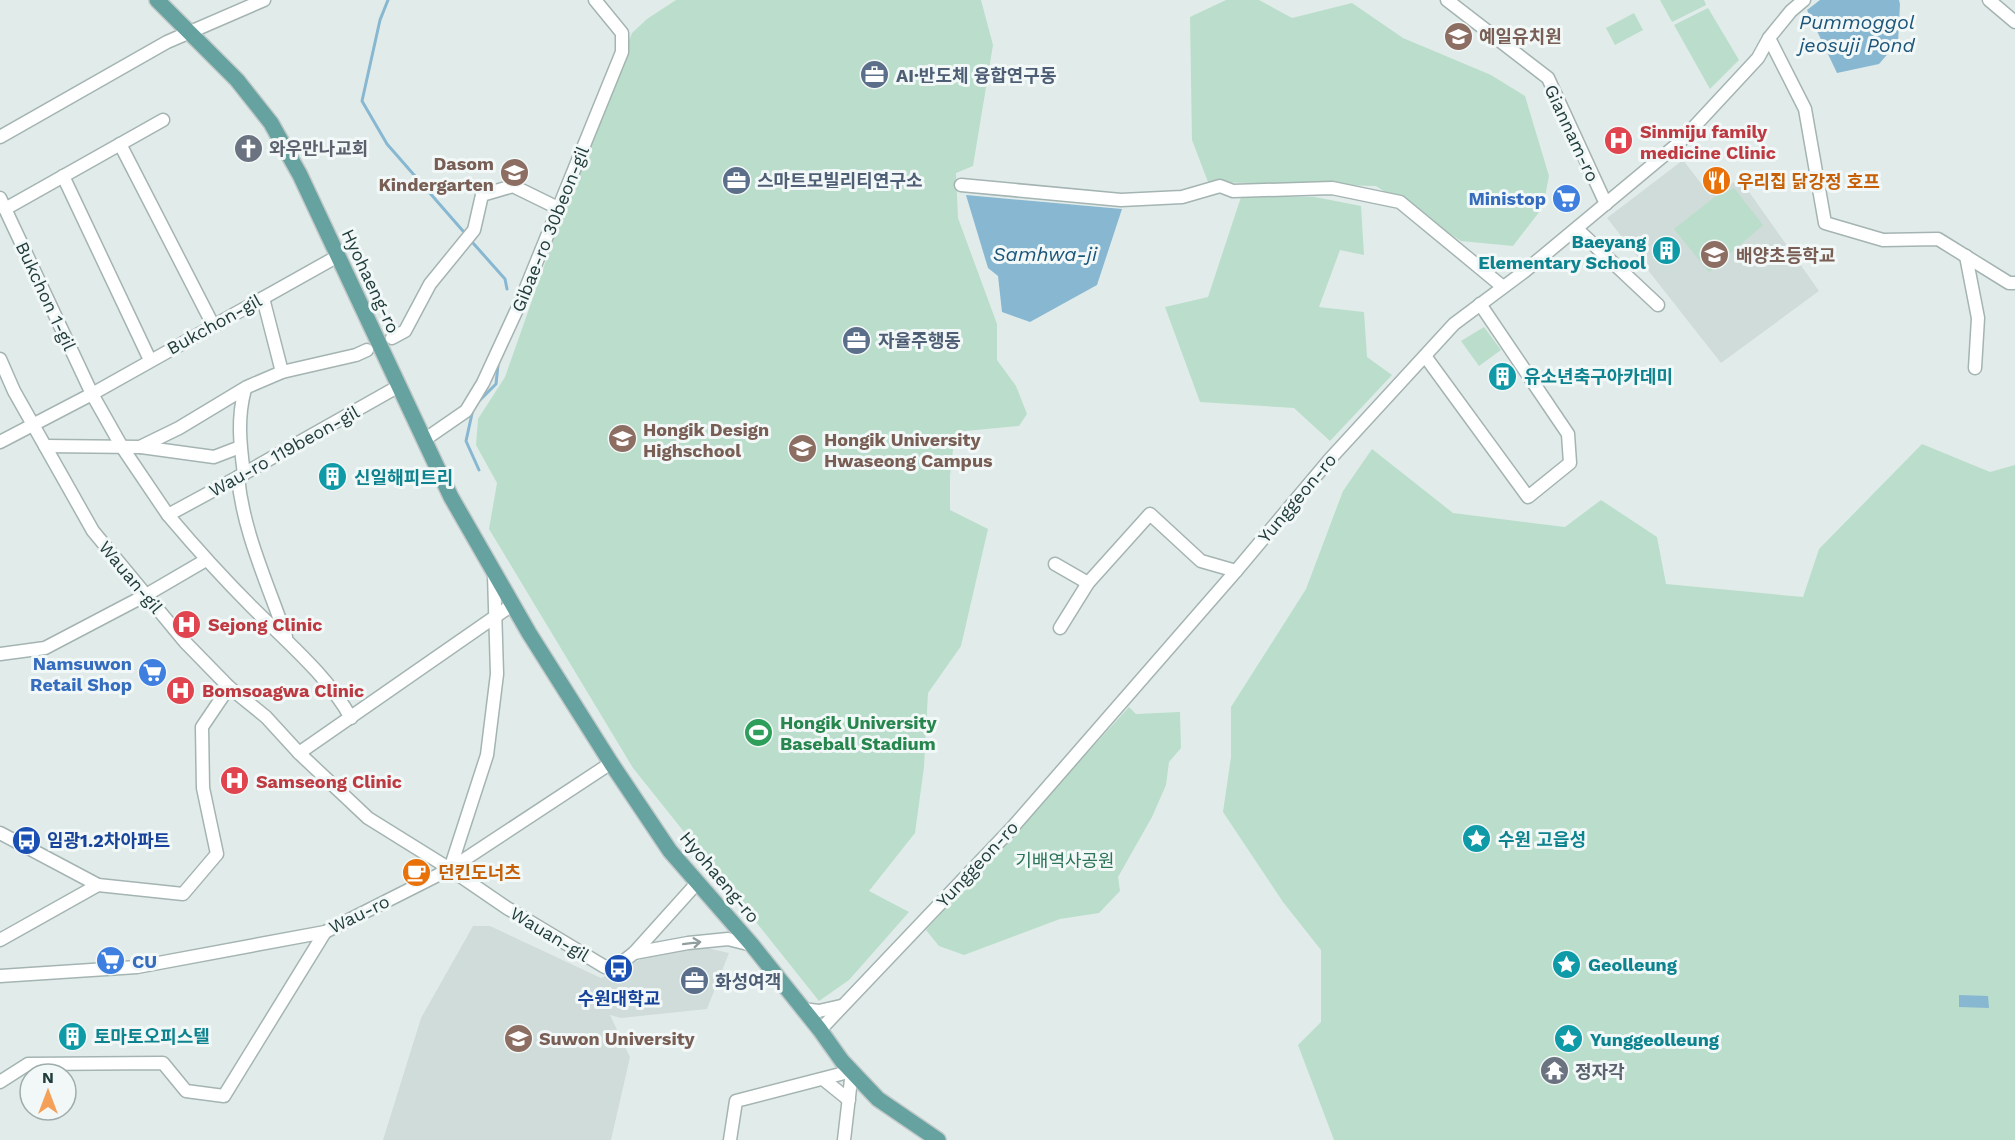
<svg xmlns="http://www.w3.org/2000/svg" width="2015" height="1140" font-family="'Work Sans','Noto Sans KR',sans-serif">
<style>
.built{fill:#d0dcd9}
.green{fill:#badecb}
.water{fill:#88b7d2}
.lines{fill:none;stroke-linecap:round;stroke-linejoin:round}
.stream{stroke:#88b7d2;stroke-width:3}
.minor-casing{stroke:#a4b4b2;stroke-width:15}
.major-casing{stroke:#c1c9c8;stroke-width:18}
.minor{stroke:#fff;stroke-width:12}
.major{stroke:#65a2a0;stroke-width:15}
.oneway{stroke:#909e9e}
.labels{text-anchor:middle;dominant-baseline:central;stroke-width:6;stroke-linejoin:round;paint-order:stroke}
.education-label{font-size:18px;font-weight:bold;fill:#785e54;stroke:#f2f8f7;text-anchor:start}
.service-label{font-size:18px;font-weight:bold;fill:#4e5e75;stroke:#f2f8f7;text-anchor:start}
.health-label{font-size:18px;font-weight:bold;fill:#be3a42;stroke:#f2f8f7;text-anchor:start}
.street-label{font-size:18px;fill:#213d3c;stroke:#f2f8f7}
.worship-label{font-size:18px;font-weight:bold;fill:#5b616d;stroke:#f2f8f7;text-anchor:start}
.food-label{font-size:18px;font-weight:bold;fill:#c56008;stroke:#f2f8f7;text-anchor:start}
.shop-label{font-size:18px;font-weight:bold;fill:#366cbe;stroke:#f2f8f7;text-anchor:end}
.culture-label{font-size:18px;font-weight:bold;fill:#0d838f;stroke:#f2f8f7;text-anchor:start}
.leisure-label{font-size:18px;font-weight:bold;fill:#27864d;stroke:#f2f8f7;text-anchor:start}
.transit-label{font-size:18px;font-weight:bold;fill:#164399;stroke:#f2f8f7;text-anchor:start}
.park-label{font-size:18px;fill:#2b7457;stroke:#f2f8f7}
.water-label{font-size:20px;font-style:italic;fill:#1b557a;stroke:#f2f8f7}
</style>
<rect width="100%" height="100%" fill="#e1ecea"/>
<g class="built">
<polygon points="1683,160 1710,195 1740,179 1819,291 1721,363 1607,218"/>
<polygon points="473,926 490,926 601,978 619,971 652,953 703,947 729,953 707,1009 621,1018 610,1015 630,1057 611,1140 383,1140 421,1018"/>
</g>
<g class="green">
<polygon points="676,0 981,0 993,45 973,166 956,173 958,218 997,324 997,360 1016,386 1027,414 1019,426 955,432 950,476 950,510 988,529 961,646 928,693 924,767 915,833 869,891 909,912 849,980 819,1001 633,768 489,529 497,483 476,445 478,419 505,377 577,173 632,33 647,19"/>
<polygon points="1226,0 1259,0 1292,18 1352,3 1403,38 1491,75 1525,96 1549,176 1543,207 1513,246 1461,241 1376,186 1208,182 1192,140 1190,17"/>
<polygon points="1660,0 1704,0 1706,5 1672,22"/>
<polygon points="1708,8 1739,60 1710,89 1674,25"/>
<polygon points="1634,13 1643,30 1615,45 1606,28"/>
<polygon points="1734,188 1763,225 1709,272 1674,229 1716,196"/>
<polygon points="1241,197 1315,197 1361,206 1364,255 1340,250 1319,307 1364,312 1367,357 1392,375 1330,441 1294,408 1200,402 1165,307 1208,297"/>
<polygon points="1484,327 1501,350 1479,366 1461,341"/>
<polygon points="1922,444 1990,472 2015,465 2015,1140 1334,1140 1298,1045 1321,1022 1321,950 1283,902 1223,812 1231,757 1231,707 1306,589 1343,491 1372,449 1453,513 1565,527 1601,500 1657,537 1666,584 1803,597 1819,549"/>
<polygon points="1129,707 1136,714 1180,712 1181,748 1169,762 1166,785 1152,817 1118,877 1120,891 1099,913 1060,919 964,955 939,946 926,930"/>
</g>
<g class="water">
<polygon points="1820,0 1899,0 1900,4 1898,42 1879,64 1837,73 1807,10"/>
<polygon points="966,195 1122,209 1097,285 1030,322 1002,312 998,276 988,268"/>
<polygon points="1959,995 1988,996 1989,1008 1959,1007"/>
</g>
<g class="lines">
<g class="stream">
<polyline points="388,0 380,20 362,101 387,144 463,231"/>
<polyline points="473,243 505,279 507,289"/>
<polyline points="478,402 496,384 498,365"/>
<polyline points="473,409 466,441 479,470"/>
</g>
<defs>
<g id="minor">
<polyline points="1447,0 1548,78 1606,204"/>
<polyline points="1989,0 2015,22"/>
<polyline points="1769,38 1805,109 1825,223 1883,240 1938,239 2009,283 2015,283"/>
<polyline points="0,137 167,42 264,0"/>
<polyline points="120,144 213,325"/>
<polyline points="63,176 150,360"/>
<polyline points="961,185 1121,200 1182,197 1220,186 1233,191 1332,188 1400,202 1503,287"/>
<polyline points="0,198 92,394 122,447 168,515 238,477 399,386"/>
<polyline points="5,209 163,120"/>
<polyline points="1577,229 1658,305"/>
<polyline points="1966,256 1978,318 1975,368"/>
<polyline points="263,298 282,372"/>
<polyline points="392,338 405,331 430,284 474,230 482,195 513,186 558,208"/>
<polyline points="1425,356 1528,497 1570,463 1568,434 1480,304"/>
<polyline points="0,359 14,391 93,531 185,642 229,687 266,717 299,753 368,818 450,869 507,908 605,967 620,964 634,953 697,883"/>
<polyline points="424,440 466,411 483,383 519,305 622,52 622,33 595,0"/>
<polyline points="0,442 92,394 338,256"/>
<polyline points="45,446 140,447 179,428 247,387 282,372 356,355 367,350"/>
<polyline points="141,447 214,457 240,447"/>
<path d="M244 474C240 444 237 418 245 389"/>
<path d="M238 477C243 532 268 584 286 637"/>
<path d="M168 515C195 547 222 577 252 607 287 642 327 675 351 718"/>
<polyline points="1055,564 1088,583"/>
<polyline points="1060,628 1088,583 1150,514 1201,561 1236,571"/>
<polyline points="0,654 45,648 146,595 206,560"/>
<polyline points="299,753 512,605"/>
<polyline points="0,833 98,885 183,894 217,854 203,788 202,727 229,687"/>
<polyline points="450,869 487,755 497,674 494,574"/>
<polyline points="0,940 98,885"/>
<polyline points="634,953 688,943 728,939 752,945"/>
<polyline points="0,976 137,967 325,932 450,869 611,763"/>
<polyline points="802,1009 819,1011 841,1006"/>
<polyline points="820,1030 1012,828 1236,571 1330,459 1454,324 1525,271 1680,142 1758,58 1769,38 1791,11 1804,0"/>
<polyline points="823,1079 849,1100"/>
<polyline points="0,1082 28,1064 163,1063 186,1091 224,1096 325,932"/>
<polyline points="730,1140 736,1101 852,1071 844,1140"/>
</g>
<polyline id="major" points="157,0 237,80 271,123 300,175 451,497 529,633 611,763 670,851 752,945 820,1030 842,1061 878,1099 938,1140"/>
</defs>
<use href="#minor" class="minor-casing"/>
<use href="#major" class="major-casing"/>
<use href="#minor" class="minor"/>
<use href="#major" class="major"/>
</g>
<defs><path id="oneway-shaft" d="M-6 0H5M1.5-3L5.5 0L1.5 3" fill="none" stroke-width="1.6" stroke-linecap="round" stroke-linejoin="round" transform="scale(1.5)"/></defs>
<use class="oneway" href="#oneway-shaft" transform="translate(692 943) rotate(-7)"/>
<defs>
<symbol id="school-disc" viewBox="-11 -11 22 22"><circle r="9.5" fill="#8d6e63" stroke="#f2f8f7"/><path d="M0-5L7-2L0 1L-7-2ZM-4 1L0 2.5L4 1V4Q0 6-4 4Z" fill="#fff"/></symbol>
<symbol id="office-disc" viewBox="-11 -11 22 22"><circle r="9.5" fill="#5c6f8a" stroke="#f2f8f7"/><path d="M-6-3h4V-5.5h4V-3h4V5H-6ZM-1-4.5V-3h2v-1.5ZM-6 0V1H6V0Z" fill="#fff"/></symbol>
<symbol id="hospital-disc" viewBox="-11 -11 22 22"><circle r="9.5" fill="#e0444e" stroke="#f2f8f7"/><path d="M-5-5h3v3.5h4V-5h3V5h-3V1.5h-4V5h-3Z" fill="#fff"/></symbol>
<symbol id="church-disc" viewBox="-11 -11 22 22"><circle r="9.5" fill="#6b7280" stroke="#f2f8f7"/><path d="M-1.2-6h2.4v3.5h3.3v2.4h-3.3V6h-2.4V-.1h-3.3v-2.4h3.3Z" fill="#fff"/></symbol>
<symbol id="restaurant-disc" viewBox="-11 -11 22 22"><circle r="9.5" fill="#e8710a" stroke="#f2f8f7"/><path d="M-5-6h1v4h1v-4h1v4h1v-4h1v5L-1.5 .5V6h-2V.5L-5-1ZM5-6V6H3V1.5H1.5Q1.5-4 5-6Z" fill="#fff"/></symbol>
<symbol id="supermarket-disc" viewBox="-11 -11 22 22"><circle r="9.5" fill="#3f7fe0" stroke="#f2f8f7"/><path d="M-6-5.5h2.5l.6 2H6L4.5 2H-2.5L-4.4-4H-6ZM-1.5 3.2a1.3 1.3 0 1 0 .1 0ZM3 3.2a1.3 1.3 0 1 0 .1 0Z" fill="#fff"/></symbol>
<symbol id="building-disc" viewBox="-11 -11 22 22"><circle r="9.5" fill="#0f9aa8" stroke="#f2f8f7"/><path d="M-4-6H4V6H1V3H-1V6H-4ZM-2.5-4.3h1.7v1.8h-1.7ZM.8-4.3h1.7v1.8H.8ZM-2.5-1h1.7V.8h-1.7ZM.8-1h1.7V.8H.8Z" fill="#fff"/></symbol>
<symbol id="university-disc" viewBox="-11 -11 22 22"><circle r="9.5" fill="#8d6e63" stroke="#f2f8f7"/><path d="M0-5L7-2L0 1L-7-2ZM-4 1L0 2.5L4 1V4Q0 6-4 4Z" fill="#fff"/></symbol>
<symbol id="stadium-disc" viewBox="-11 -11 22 22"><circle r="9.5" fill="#2e9e5b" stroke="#f2f8f7"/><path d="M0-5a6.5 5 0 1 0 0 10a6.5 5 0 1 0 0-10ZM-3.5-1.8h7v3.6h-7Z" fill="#fff"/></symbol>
<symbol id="sight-disc" viewBox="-11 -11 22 22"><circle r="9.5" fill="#0f9aa8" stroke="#f2f8f7"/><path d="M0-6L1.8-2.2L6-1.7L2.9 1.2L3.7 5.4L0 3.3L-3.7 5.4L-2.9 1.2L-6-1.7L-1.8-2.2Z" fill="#fff"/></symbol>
<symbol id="bus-disc" viewBox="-11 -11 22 22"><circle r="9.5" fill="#1a4fb4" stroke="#f2f8f7"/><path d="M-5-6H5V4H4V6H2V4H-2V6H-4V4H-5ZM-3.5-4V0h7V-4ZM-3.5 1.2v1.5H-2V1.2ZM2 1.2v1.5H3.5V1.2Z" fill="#fff"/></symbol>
<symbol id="cafe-disc" viewBox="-11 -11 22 22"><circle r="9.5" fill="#e8710a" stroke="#f2f8f7"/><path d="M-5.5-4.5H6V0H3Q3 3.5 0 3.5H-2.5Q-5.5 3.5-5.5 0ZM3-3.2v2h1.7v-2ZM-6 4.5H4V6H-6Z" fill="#fff"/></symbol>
<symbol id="temple-disc" viewBox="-11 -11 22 22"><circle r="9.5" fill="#6b7280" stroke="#f2f8f7"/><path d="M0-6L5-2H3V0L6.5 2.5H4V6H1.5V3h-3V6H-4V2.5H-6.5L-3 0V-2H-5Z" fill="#fff"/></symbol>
</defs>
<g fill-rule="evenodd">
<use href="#school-disc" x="1442" y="20" width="33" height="33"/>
<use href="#office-disc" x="858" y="58" width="33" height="33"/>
<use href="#hospital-disc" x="1602" y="124" width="33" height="33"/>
<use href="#church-disc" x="232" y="132" width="33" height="33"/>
<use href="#school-disc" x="498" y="156" width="33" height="33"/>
<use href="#office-disc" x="720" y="164" width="33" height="33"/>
<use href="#restaurant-disc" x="1700" y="164" width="33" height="33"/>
<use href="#supermarket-disc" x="1550" y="182" width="33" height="33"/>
<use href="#building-disc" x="1650" y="234" width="33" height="33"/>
<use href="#school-disc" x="1698" y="238" width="33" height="33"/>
<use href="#office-disc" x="840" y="324" width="33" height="33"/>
<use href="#building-disc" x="1486" y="360" width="33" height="33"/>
<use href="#school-disc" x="606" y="422" width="33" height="33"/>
<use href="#university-disc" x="786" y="432" width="33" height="33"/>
<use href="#building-disc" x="316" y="460" width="33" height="33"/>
<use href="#hospital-disc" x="170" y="608" width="33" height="33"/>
<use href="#supermarket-disc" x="136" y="656" width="33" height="33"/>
<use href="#hospital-disc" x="164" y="674" width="33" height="33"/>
<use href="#stadium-disc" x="742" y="716" width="33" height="33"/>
<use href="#hospital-disc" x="218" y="764" width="33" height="33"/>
<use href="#sight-disc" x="1460" y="822" width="33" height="33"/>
<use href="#bus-disc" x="10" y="824" width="33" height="33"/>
<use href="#cafe-disc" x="400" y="856" width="33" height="33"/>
<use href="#supermarket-disc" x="94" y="944" width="33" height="33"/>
<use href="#sight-disc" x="1550" y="948" width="33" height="33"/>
<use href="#bus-disc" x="602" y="952" width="33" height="33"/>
<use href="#office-disc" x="678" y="964" width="33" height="33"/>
<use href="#building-disc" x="56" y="1020" width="33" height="33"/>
<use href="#university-disc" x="502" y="1022" width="33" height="33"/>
<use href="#sight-disc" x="1552" y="1022" width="33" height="33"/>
<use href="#temple-disc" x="1538" y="1054" width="33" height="33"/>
</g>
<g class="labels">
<g class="education-label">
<text x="1479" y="36">예일유치원</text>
<text x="494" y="163" text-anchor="end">Dasom<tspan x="494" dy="21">Kindergarten</tspan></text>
<text x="1736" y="255">배양초등학교</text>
<text x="643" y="429">Hongik Design<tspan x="643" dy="21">Highschool</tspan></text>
<text x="824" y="439">Hongik University<tspan x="824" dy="21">Hwaseong Campus</tspan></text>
<text x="539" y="1038">Suwon University</text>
</g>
<g class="service-label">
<text x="896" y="75">AI·반도체 융합연구동</text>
<text x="757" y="180">스마트모빌리티연구소</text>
<text x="878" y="340">자율주행동</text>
<text x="715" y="981">화성여객</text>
</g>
<g class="health-label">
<text x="1640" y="131">Sinmiju family<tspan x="1640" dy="21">medicine Clinic</tspan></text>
<text x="208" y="624">Sejong Clinic</text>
<text x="202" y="690">Bomsoagwa Clinic</text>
<text x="256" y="781">Samseong Clinic</text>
</g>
<g class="street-label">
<text transform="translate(1572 133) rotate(65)">Giannam-ro</text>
<text transform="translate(550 229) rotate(-68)">Gibae-ro 30beon-gil</text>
<text transform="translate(371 281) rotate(65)">Hyohaeng-ro</text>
<text transform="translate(46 296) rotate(65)">Bukchon 1-gil</text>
<text transform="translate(214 324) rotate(-29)">Bukchon-gil</text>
<text transform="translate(284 451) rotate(-29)">Wau-ro 119beon-gil</text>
<text transform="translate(1297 498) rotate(-50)">Yunggeon-ro</text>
<text transform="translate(131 577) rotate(50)">Wauan-gil</text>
<text transform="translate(977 864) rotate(-47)">Yunggeon-ro</text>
<text transform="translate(720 877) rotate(50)">Hyohaeng-ro</text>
<text transform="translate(359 914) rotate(-26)">Wau-ro</text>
<text transform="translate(550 934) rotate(31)">Wauan-gil</text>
</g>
<g class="worship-label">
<text x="269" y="148">와우만나교회</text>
<text x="1575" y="1071">정자각</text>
</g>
<g class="food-label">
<text x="1737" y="181">우리집 닭강정 호프</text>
<text x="438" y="872">던킨도너츠</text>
</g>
<g class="shop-label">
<text x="1546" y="198">Ministop</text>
<text x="132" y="663">Namsuwon<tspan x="132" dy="21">Retail Shop</tspan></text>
<text x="132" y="961" text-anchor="start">CU</text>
</g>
<g class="culture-label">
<text x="1646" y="241" text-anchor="end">Baeyang<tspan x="1646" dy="21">Elementary School</tspan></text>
<text x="1524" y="376">유소년축구아카데미</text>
<text x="354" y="477">신일해피트리</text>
<text x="1498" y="839">수원 고읍성</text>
<text x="1588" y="964">Geolleung</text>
<text x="94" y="1036">토마토오피스텔</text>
<text x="1590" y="1039">Yunggeolleung</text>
</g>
<g class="leisure-label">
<text x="780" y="722">Hongik University<tspan x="780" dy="21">Baseball Stadium</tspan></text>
</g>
<g class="transit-label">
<text x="47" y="840">임광1.2차아파트</text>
<text x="619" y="998" text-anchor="middle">수원대학교</text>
</g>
<g class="park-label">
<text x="1065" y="860">기배역사공원</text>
</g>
<g class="water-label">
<text x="1857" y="22">Pummoggol<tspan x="1857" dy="23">jeosuji Pond</tspan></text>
<text x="1045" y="254">Samhwa-ji</text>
</g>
</g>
<g transform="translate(48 1092)"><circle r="28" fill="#f2f8f7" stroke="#9eadac" stroke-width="1.5"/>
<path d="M0-4.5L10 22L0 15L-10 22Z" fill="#f4a058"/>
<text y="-9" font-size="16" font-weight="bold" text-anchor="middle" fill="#213d3c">N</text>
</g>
</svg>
